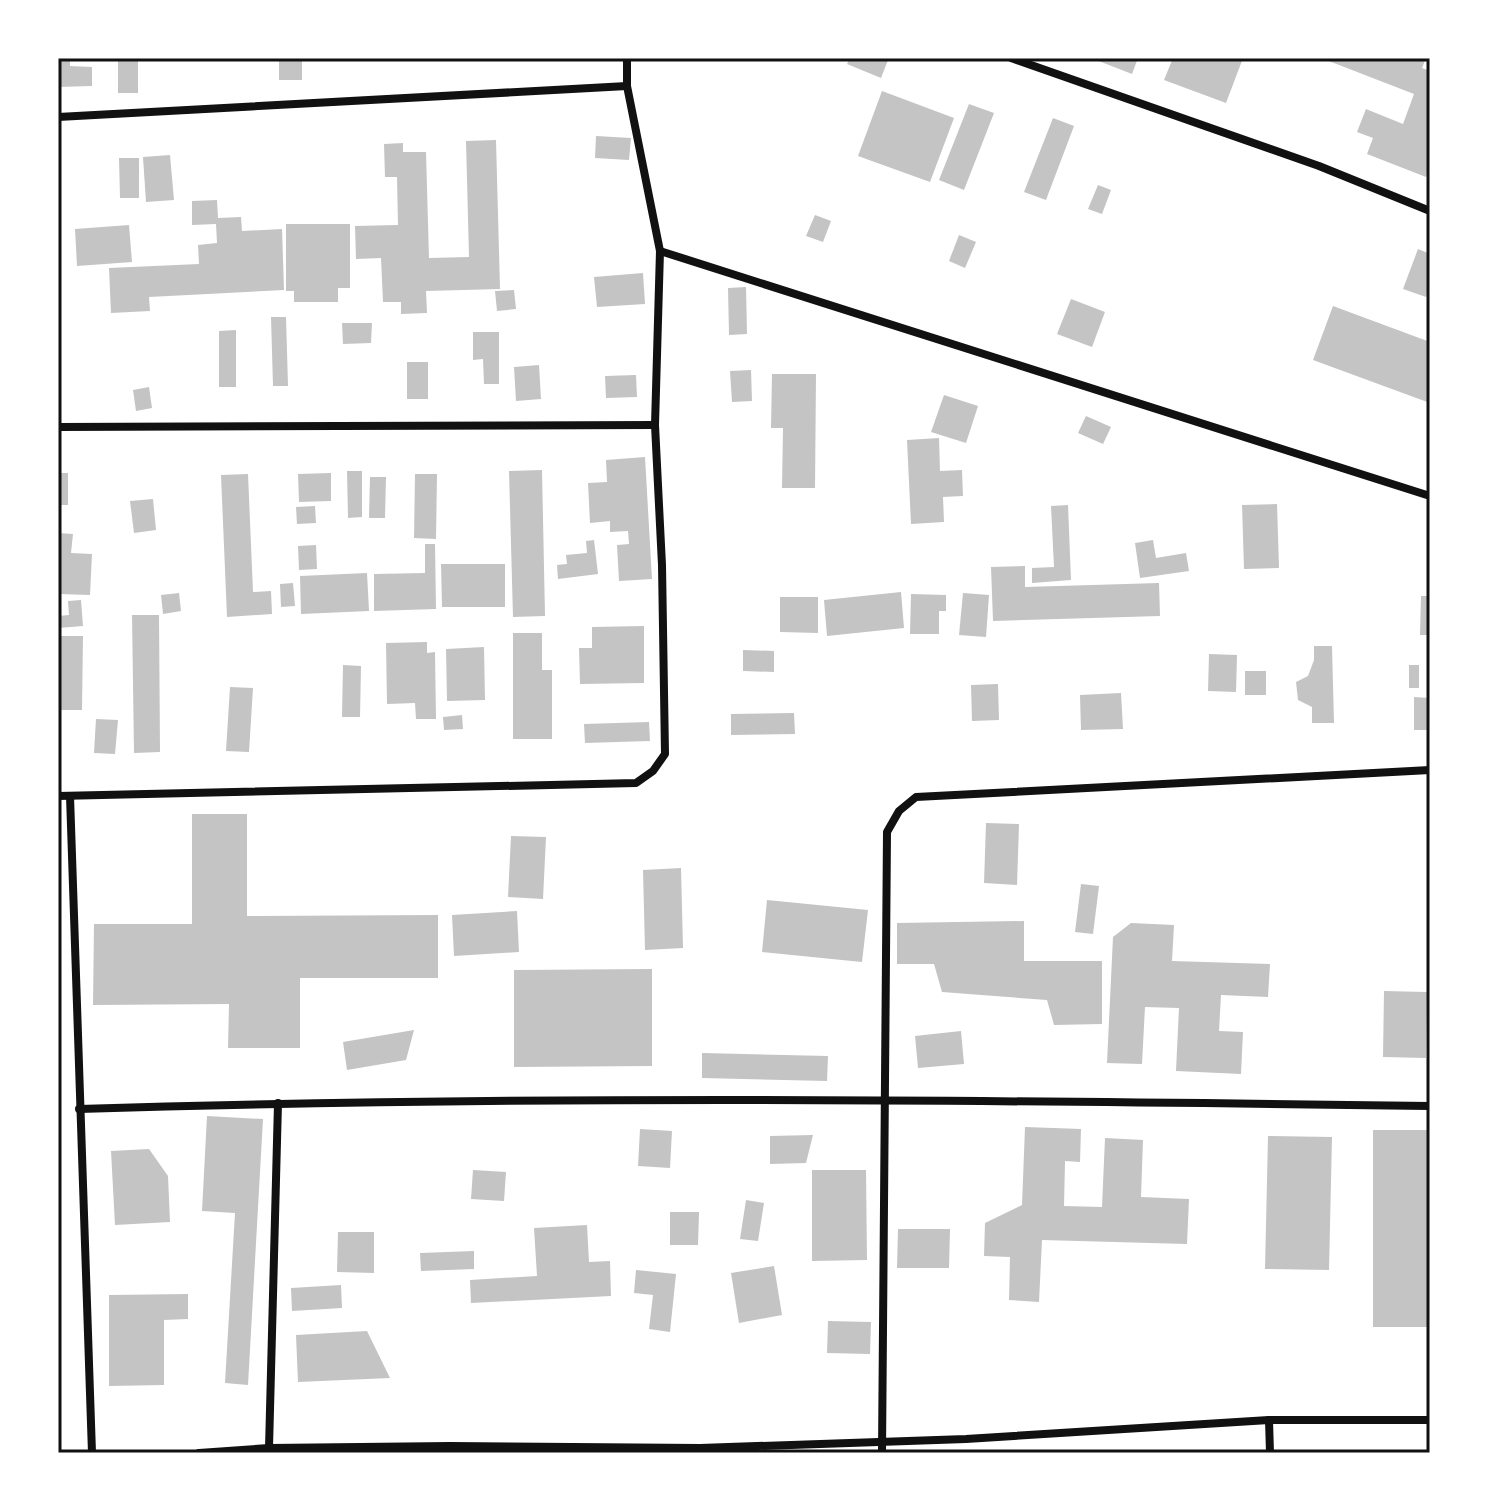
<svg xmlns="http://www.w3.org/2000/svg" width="1488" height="1511" font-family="'Golos Text',sans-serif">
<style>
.building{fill:#c4c4c4}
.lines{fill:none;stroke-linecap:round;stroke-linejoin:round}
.minor{stroke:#111;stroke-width:8}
.neatline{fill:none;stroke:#111;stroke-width:3}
</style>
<rect width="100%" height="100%" fill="#fff"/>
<g class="building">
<polygon points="58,58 70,58 70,66 92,67 92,86 58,87"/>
<rect x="118" y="58" width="20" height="35"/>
<rect x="279" y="58" width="23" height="22"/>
<polygon points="850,58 885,58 888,60 881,78 847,64"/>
<polygon points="1091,58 1138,58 1132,74"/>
<polygon points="1173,58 1243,58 1226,103 1164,80"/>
<polygon points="1321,58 1426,58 1422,68 1430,71 1430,167 1426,177 1367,154 1373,138 1357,132 1366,109 1403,124 1414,94"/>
<polygon points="882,91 954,118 930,182 858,156"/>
<polygon points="969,104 994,113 964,190 939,180"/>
<polygon points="1053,118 1074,126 1046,200 1024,192"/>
<polygon points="596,136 631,138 629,160 595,158"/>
<polygon points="496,140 500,289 426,291 427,313 401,314 401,302 383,302 381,258 356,259 355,226 398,225 397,177 385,177 384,144 403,143 403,152 426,152 429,258 469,257 466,141"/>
<polygon points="170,155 174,200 146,202 143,157"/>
<polygon points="119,158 139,158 139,198 120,198"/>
<polygon points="1098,185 1111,190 1102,214 1088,209"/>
<polygon points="217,200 218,218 241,217 242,231 282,229 284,290 149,297 150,311 111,313 109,268 199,264 198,245 217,243 216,224 192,225 192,201"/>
<polygon points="815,215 831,221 823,242 806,236"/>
<polygon points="286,224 350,224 350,288 338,288 338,302 294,302 294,291 286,291"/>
<polygon points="129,225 132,262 77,266 75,229"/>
<polygon points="959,235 976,242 965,268 949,261"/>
<polygon points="1418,249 1430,254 1430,287 1426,297 1403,289"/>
<polygon points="643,273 645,304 597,307 594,277"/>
<polygon points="746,287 747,334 729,335 728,288"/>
<polygon points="514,290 516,309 497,311 495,291"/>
<polygon points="1071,299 1105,312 1092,347 1057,334"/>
<polygon points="1333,306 1430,342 1430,403 1313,360"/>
<polygon points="271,317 286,317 288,386 273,386"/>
<polygon points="342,323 372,323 371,343 343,344"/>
<polygon points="236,330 236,387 219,387 219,331"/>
<polygon points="473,332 499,332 499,384 484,384 483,359 473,360"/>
<rect x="407" y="362" width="21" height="37"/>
<polygon points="539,365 541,399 516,401 514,367"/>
<polygon points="751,370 752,401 732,402 730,371"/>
<polygon points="772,374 816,374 815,488 782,488 783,428 771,428"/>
<polygon points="636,375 637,397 606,398 605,376"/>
<polygon points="149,387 152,408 136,411 133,390"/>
<polygon points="944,395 978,406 966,443 931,432"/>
<polygon points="1086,416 1111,427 1103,444 1078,433"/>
<polygon points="939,438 940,471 962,470 963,496 943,497 944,522 911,524 907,440"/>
<polygon points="645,457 652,579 619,581 617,545 629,544 628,531 610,532 610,521 590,523 588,483 607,482 606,460"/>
<polygon points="542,470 545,616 513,617 509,471"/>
<polygon points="347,471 362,471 362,517 348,518"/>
<rect x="58" y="473" width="10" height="32"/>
<polygon points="331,473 331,501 299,502 298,474"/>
<polygon points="248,474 253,592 271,591 272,614 227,617 221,475"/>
<polygon points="415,474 437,474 436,539 414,538"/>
<polygon points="370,477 386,477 385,518 369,518"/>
<polygon points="153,499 156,530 134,533 130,501"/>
<polygon points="1277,504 1279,568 1244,569 1242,505"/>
<polygon points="1068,505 1071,580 1032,583 1032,568 1054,567 1051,506"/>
<polygon points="315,506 316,523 297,524 296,507"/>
<polygon points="58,533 73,534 71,553 92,554 90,595 58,594"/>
<polygon points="594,540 598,574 558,579 557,565 567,564 566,555 587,553 586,541"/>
<polygon points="1153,540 1156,558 1186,553 1189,571 1140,578 1135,543"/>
<polygon points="425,544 435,544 436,609 374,611 374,574 425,573"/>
<polygon points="316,545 317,569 299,570 298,546"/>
<polygon points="441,564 505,564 505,607 442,607"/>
<polygon points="1025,566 1025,587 1159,583 1160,616 993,621 991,567"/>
<polygon points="367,573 369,611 301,614 300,576"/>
<polygon points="293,583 295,606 281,607 280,584"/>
<polygon points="901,592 904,628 827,636 824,600"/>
<polygon points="179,593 181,611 163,614 161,595"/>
<polygon points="963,593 989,595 986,637 959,635"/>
<polygon points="911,594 946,595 946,611 939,611 939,634 910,634"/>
<polygon points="1421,596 1430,596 1430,635 1420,635"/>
<polygon points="780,597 818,597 818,633 780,632"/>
<polygon points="81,600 83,626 58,628 58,616 69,615 68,601"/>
<polygon points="132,615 159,615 160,752 134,753"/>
<polygon points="644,626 644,683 580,684 579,648 592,648 592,627"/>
<polygon points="513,633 542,633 542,670 552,670 552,739 513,739"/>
<polygon points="58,636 83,636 82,710 58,710"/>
<polygon points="427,642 427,653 435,652 436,719 416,719 415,703 387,704 386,643"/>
<polygon points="1314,646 1332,646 1334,723 1312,723 1312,707 1298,700 1296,682 1308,676 1314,660"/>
<polygon points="484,647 485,700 447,701 446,649"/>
<polygon points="743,650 774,651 774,672 743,671"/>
<polygon points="1209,654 1237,655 1236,692 1208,691"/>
<polygon points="343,665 361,666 360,717 342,717"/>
<rect x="1409" y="665" width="10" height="23"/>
<rect x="1245" y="671" width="21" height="24"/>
<polygon points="998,684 999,720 972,721 971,685"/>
<polygon points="230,687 253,688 249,752 226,751"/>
<polygon points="1121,693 1123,729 1081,730 1080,695"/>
<polygon points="1414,697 1430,698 1430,730 1414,730"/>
<polygon points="794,713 795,734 731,735 731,714"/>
<polygon points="462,715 463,729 444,730 443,717"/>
<polygon points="96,719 118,720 115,754 94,753"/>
<polygon points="649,722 650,741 585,743 584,724"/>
<polygon points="192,814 247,814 247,916 438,915 438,978 300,978 300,1048 228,1048 229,1004 93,1005 94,924 192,924"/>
<polygon points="986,823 1019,824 1017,885 984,883"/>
<polygon points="511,836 546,837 543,899 508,897"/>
<polygon points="681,868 683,948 645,950 643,870"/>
<polygon points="1081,884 1099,886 1093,934 1075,932"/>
<polygon points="767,900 868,910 862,962 762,952"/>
<polygon points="517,911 519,952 454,956 452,915"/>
<polygon points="1024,921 1024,961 1102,961 1102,1024 1054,1025 1047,1000 942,992 934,964 897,964 897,923"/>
<polygon points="1131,923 1174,925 1172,961 1270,964 1268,997 1221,995 1219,1031 1243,1032 1241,1074 1176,1071 1179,1008 1145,1007 1142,1064 1107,1063 1113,937"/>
<polygon points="652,969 652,1066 514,1067 514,970"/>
<polygon points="1384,991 1427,992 1426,1058 1383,1057"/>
<polygon points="414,1030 406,1060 347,1070 343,1042"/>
<polygon points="961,1031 964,1064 918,1068 915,1036"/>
<polygon points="702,1053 828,1056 827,1081 702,1078"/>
<polygon points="207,1116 263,1119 248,1385 225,1383 235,1213 202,1211"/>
<polygon points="1025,1127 1081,1129 1080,1162 1065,1161 1064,1206 1102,1207 1105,1138 1143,1140 1141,1197 1189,1199 1187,1244 1042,1240 1039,1302 1009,1300 1010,1257 984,1256 985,1223 1022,1205"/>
<polygon points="640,1129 672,1131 670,1168 638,1166"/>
<rect x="1373" y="1130" width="57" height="197"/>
<polygon points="813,1135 806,1163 770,1164 770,1136"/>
<polygon points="1268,1136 1332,1137 1329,1270 1265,1269"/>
<polygon points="149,1149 168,1176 170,1222 115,1225 111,1151"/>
<polygon points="473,1170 506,1172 504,1201 471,1199"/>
<polygon points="812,1170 866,1170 867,1260 812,1261"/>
<polygon points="746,1200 764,1203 758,1241 740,1239"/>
<polygon points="670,1212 699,1212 698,1245 670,1245"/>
<polygon points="587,1225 589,1262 610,1261 611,1296 471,1303 470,1280 537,1276 534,1228"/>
<polygon points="898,1229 950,1229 949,1268 897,1268"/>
<polygon points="338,1232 374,1232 374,1273 337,1272"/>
<polygon points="474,1251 474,1269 421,1271 420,1253"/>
<polygon points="774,1266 782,1315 739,1323 731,1273"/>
<polygon points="636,1270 676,1274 670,1332 649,1329 653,1295 634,1293"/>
<polygon points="341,1285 342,1308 292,1311 291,1288"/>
<polygon points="188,1294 188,1319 164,1320 164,1385 109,1386 109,1295"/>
<polygon points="828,1321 871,1322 870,1354 827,1353"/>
<polygon points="367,1331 390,1378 298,1382 296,1335"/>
</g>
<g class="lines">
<g class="minor">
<polyline points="1011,58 1319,166 1430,211"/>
<polyline points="58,117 627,86"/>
<polyline points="660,251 1430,496"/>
<polyline points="58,427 655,425"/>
<polyline points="58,796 636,783 653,771 665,754 662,565 655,425 660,251 627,86 627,58"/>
<polyline points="70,796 92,1453"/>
<path d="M79 1109C529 1095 980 1100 1430 1106"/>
<polyline points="1269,1420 1270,1453"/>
<polyline points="269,1448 278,1103"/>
<polyline points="199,1453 269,1448 450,1446 700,1448 966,1439 1269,1420 1430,1420"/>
<polyline points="882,1453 887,832 899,811 916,797 1430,770"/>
</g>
</g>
<rect width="1488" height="1511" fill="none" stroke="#ffffff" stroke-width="120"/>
<rect x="60" y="60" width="1368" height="1391" class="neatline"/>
</svg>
